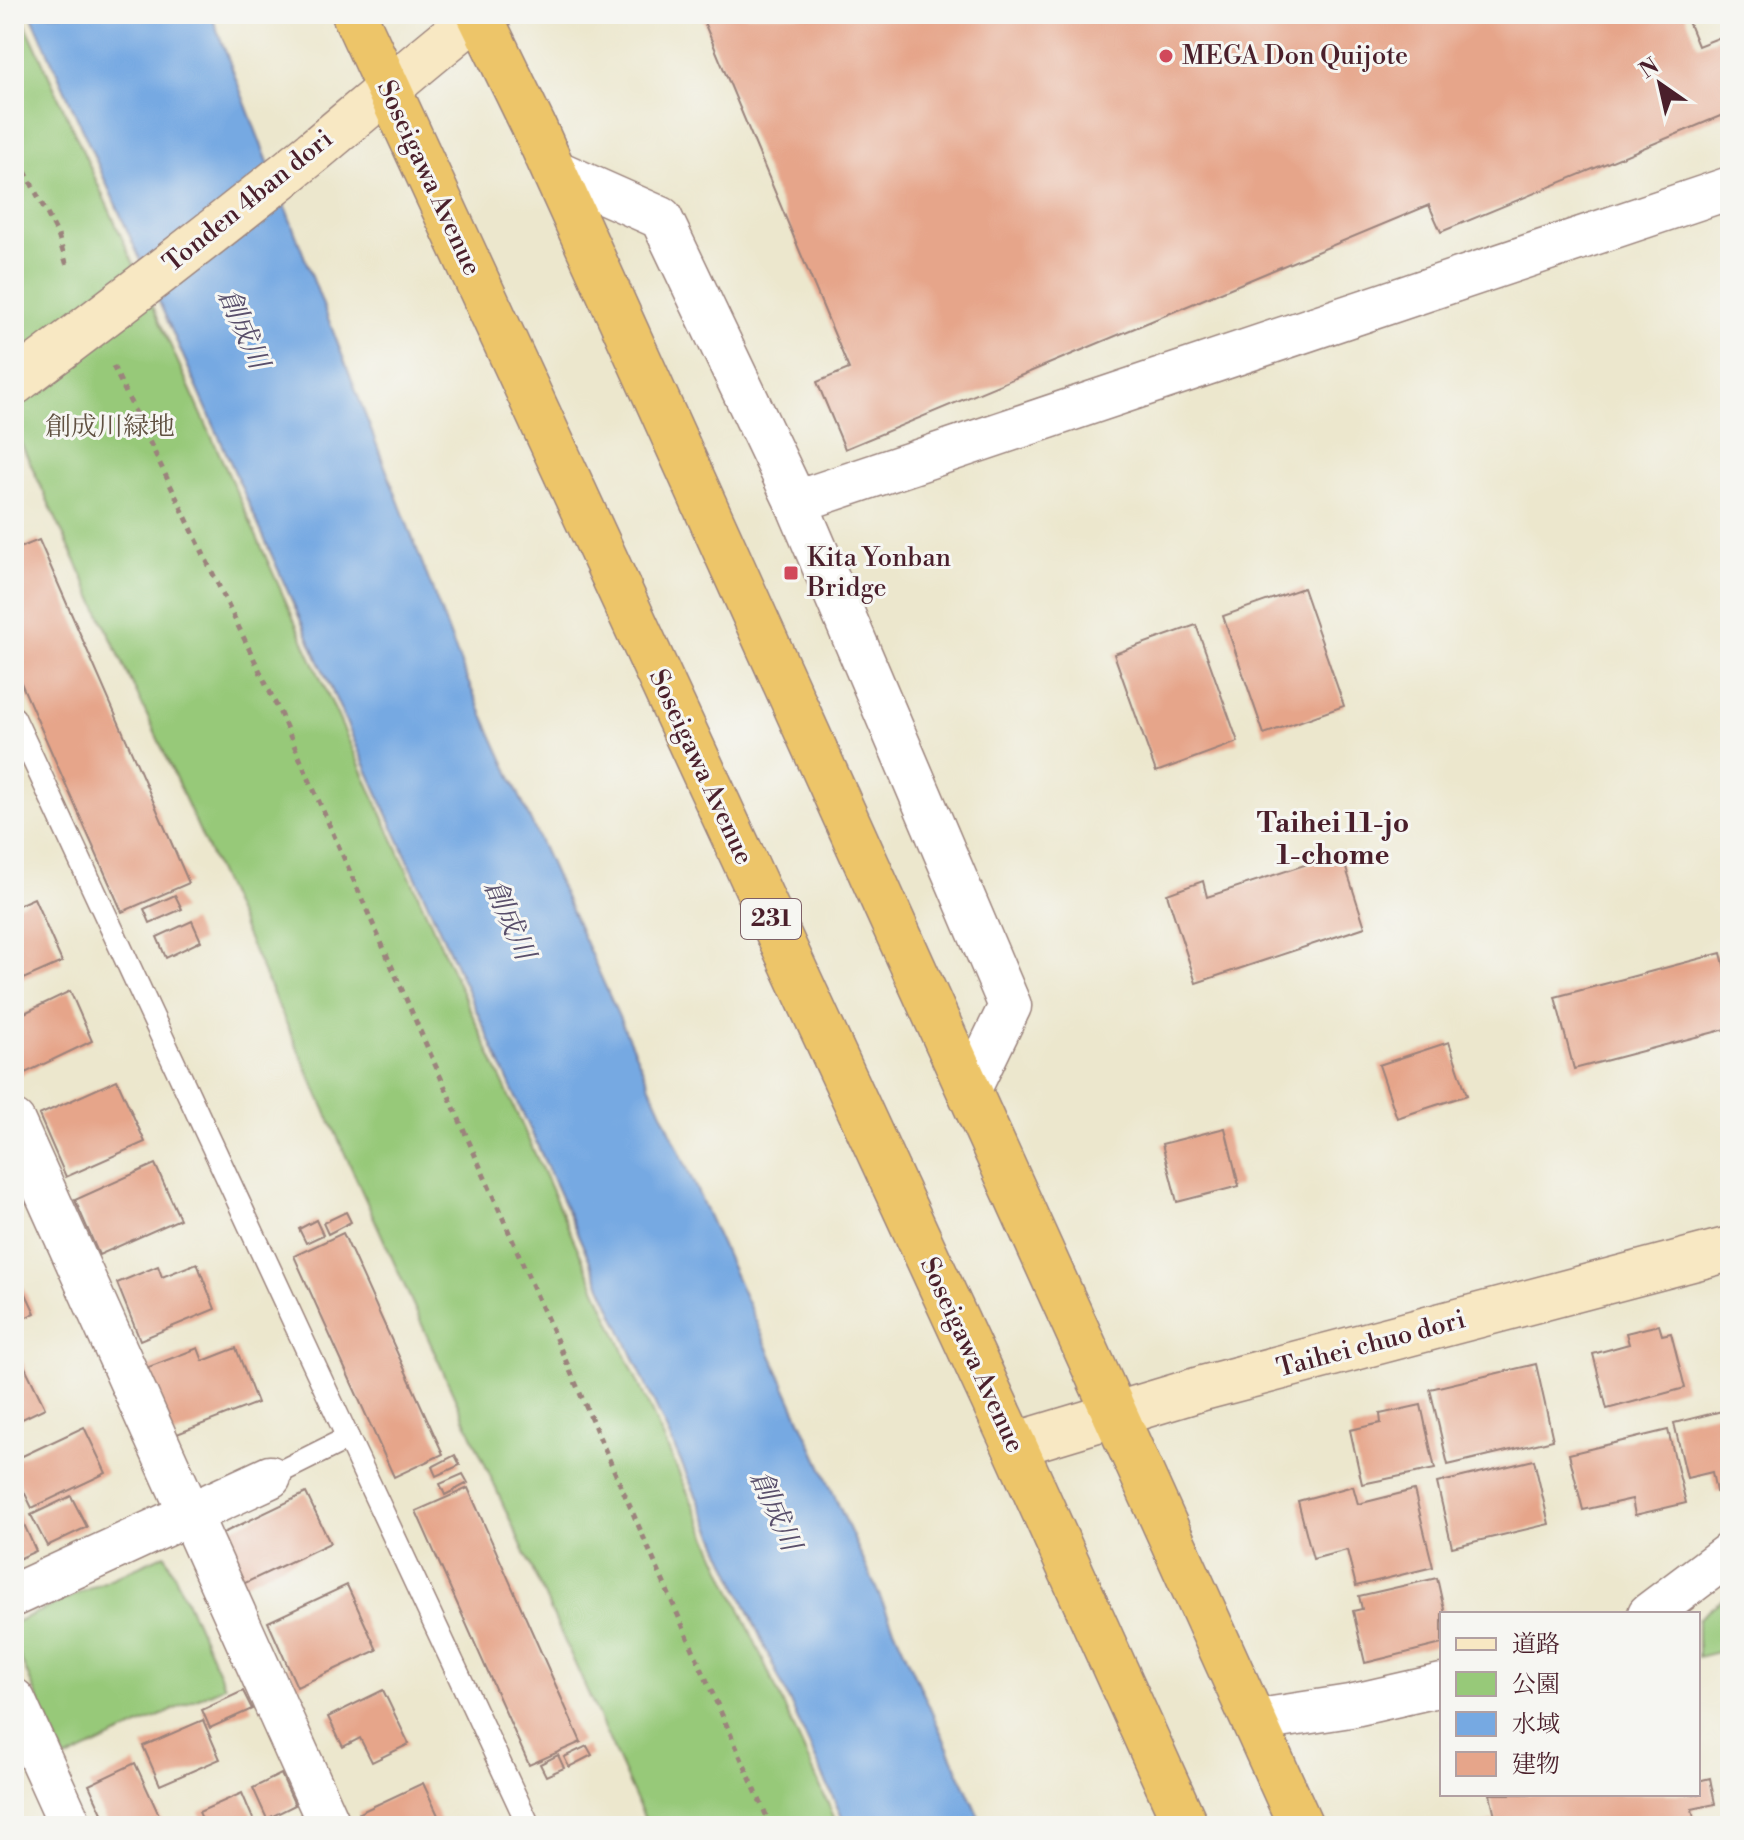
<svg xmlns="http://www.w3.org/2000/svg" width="1744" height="1840" font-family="'Libre Bodoni','Noto Serif JP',serif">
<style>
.green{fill:#97c979;stroke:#707452;stroke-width:2}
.water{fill:#76a9e2;stroke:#606486;stroke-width:2}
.building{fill:#e6a58a}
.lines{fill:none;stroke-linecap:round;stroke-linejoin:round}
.lane-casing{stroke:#9b837c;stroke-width:25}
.street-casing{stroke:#9b837c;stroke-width:45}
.secondary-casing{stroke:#9b837c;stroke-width:47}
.highway-casing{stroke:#9b837c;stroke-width:47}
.path{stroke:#9b837c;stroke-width:5;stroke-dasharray:6 6;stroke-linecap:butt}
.lane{stroke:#fff;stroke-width:22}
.street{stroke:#fff;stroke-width:42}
.secondary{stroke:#f8e8c3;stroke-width:44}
.highway{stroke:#edc569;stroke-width:44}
.poi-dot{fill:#d1495b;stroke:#f6f6f2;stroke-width:3}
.labels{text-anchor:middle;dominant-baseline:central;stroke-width:6;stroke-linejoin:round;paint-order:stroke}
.shield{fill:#f6f6f2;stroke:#7e6067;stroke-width:2}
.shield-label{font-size:24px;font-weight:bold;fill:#4a1f2b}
.poi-label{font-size:26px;fill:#4a1f2b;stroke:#f6f6f2;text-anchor:start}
.street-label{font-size:26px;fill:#4a1f2b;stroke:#f6f6f2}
.park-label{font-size:26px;fill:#615242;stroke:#f6f6f2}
.water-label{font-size:28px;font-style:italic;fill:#594f6b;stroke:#f6f6f2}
.neighbourhood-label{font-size:28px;font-weight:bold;fill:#4a1f2b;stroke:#f6f6f2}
</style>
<rect width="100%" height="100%" fill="#f6f6f2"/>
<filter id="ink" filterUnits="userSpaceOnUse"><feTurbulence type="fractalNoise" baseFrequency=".0125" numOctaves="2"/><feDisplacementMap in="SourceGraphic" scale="16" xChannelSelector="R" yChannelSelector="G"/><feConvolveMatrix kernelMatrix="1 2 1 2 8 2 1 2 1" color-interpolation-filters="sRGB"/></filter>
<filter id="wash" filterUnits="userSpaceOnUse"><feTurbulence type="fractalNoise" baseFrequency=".006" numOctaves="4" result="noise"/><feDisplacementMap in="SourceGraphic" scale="32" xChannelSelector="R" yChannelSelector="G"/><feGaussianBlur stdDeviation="1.8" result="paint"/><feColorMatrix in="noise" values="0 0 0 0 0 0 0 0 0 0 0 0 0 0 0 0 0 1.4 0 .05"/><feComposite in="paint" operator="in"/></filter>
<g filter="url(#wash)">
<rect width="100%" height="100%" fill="#ece7cd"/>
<g class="green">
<polygon points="14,14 21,14 838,1826 648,1826 163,750 14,428"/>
<polygon points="165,1554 225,1686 65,1760 14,1644 14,1623"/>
<polygon points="1730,1593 1730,1649 1698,1657 1698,1619"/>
</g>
<polygon class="water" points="31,14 211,14 466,677 983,1826 846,1826 366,767"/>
<g id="blocks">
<g class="building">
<polygon points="1685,14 1698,46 1723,36 1730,52 1730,112 1441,232 1429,205 845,449 817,382 849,369 701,15"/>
<polygon points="39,540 189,883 122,912 14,667 14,550"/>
<polygon points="1303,588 1344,706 1264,734 1223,616"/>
<polygon points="1196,625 1238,742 1156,772 1114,654"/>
<polygon points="1341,853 1365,927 1196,983 1167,894 1203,881 1207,897"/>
<polygon points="175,895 182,909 150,923 144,909"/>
<polygon points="34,898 62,962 14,983 14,907"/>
<polygon points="192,921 201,941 166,958 157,937"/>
<polygon points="1721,953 1730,988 1730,1028 1574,1069 1555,997"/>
<polygon points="70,991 92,1041 21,1075 14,1060 14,1018"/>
<polygon points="1449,1042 1467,1095 1397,1118 1379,1065"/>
<polygon points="117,1080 145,1142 66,1177 39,1115"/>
<polygon points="1225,1128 1239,1186 1177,1202 1162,1144"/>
<polygon points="155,1164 180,1219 99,1255 75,1200"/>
<polygon points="346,1212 351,1222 328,1234 323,1223"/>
<polygon points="316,1220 323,1235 306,1243 299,1229"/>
<polygon points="343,1233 443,1454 394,1477 294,1256"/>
<polygon points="197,1263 215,1309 140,1340 117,1283 158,1266 162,1277"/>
<polygon points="14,1268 35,1313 14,1323"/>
<polygon points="1659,1325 1662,1335 1671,1333 1685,1388 1607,1409 1593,1354 1629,1344 1626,1333"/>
<polygon points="198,1348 203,1361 236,1348 257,1403 172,1436 146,1368"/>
<polygon points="21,1359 45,1408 14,1423 14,1363"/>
<polygon points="1536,1364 1553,1440 1448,1465 1430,1389"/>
<polygon points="1421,1405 1435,1469 1362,1484 1350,1430 1381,1423 1380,1414"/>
<polygon points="1730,1409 1730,1488 1716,1492 1712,1472 1687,1478 1674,1423"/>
<polygon points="84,1427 106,1473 32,1508 14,1471 14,1460"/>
<polygon points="1668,1430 1686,1503 1635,1515 1632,1499 1583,1510 1569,1454"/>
<polygon points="455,1455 460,1465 436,1476 432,1467"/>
<polygon points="1534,1460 1549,1524 1452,1547 1437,1483"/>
<polygon points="463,1474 468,1483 445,1495 440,1484"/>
<polygon points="1353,1486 1358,1504 1414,1490 1433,1567 1356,1586 1347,1550 1313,1559 1298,1501"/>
<polygon points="468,1488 581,1742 529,1765 416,1511"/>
<polygon points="306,1493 330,1543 243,1584 219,1535"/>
<polygon points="71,1496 87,1527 47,1546 31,1515"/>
<polygon points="14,1502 36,1551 14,1561"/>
<polygon points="1437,1578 1445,1614 1442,1614 1442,1644 1365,1663 1353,1611 1362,1609 1359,1596"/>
<polygon points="347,1585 377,1650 297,1687 268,1622"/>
<polygon points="383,1690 409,1744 372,1762 360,1738 343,1747 328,1717"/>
<polygon points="243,1691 252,1709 210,1728 202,1710"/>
<polygon points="203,1720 220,1759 160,1785 143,1746"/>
<polygon points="587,1746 592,1755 569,1767 564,1757"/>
<polygon points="558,1755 564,1768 546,1776 540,1764"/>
<polygon points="135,1763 164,1826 108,1826 89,1785"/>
<polygon points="281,1774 295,1805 267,1819 253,1788"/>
<polygon points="1710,1778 1715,1804 1692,1809 1696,1826 1474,1826 1496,1820 1490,1794 1698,1794 1698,1781"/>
<polygon points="423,1783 443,1826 365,1826 359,1813"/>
<polygon points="242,1793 256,1826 205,1826 199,1812"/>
</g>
</g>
</g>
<g filter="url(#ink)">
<use href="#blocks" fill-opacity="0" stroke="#9b837c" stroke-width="2"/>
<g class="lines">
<defs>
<g id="lane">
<polyline points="14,718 348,1438"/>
<polyline points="270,1477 348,1438 529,1826"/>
</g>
<g id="street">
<polyline points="553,170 661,218 796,502 1010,1006 969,1091"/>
<polyline points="796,502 1730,188"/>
<polyline points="14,1122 330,1826"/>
<polyline points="14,1595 270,1477"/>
<polyline points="1649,1614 1730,1553"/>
<polyline points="14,1700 71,1826"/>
<polyline points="1253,1721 1350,1706 1442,1685"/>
</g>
<g id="secondary">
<path d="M14 383C115 308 216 230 314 151 369 105 423 59 479 14"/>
<polyline points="1014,1445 1203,1388 1730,1249"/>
</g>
<g id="highway">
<polyline points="354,14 1014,1445 1186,1826"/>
<polyline points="479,14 533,125 1301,1826"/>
</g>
</defs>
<use href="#lane" class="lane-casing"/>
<use href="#street" class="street-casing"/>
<use href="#secondary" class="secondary-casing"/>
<use href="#highway" class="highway-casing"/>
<g class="path">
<polyline points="14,150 58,235 67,266"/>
<polyline points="113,366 279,711 771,1826"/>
</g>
<use href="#lane" class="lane"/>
<use href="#street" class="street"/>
<use href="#secondary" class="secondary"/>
<use href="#highway" class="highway"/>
</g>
</g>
<g class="poi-dot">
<circle cx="1166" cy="56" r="8"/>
<rect x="783" y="565" width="16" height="16" rx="4"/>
</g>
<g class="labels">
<rect class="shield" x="741" y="899" width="60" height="40" rx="6"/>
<g class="shield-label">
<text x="771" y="919">231</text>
</g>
<g class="poi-label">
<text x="1182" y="56">MEGA Don Quijote</text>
<text x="807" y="558">Kita Yonban<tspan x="807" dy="30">Bridge</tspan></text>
</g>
<g class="street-label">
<text transform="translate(429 178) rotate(65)">Soseigawa Avenue</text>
<text transform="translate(248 201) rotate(-39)">Tonden 4ban dori</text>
<text transform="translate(701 767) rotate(65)">Soseigawa Avenue</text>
<text transform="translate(1371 1344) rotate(-15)">Taihei chuo dori</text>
<text transform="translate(972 1355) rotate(65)">Soseigawa Avenue</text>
</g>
<g class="park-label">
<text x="110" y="427">創成川緑地</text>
</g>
<g class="water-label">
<text transform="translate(243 329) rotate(66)">創成川</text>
<text transform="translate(509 920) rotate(66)">創成川</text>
<text transform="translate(775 1511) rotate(66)">創成川</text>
</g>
<g class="neighbourhood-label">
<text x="1333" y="823">Taihei 11-jo<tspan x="1333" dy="32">1-chome</tspan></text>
</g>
</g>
<rect width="1744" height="1840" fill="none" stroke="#f6f6f2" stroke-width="48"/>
<rect x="1440" y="1612" width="260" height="184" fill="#f6f6f2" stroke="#b1a0a2" stroke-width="2"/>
<rect x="1456" y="1638" width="40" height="12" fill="#f8e8c3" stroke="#b1a0a2" stroke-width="2"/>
<text x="1512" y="1652" font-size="24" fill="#4a1f2b">道路</text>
<rect x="1456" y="1672" width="40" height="24" fill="#97c979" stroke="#b1a0a2" stroke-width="2"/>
<text x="1512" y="1692" font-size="24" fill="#4a1f2b">公園</text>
<rect x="1456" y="1712" width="40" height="24" fill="#76a9e2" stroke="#b1a0a2" stroke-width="2"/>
<text x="1512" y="1732" font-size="24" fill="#4a1f2b">水域</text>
<rect x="1456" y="1752" width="40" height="24" fill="#e6a58a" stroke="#b1a0a2" stroke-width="2"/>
<text x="1512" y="1772" font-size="24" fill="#4a1f2b">建物</text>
<g transform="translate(1660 84) rotate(326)" stroke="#f6f6f2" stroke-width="6" paint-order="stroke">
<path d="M0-6L14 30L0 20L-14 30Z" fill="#4a1f2b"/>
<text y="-12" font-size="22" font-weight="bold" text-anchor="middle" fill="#4a1f2b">N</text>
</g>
</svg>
